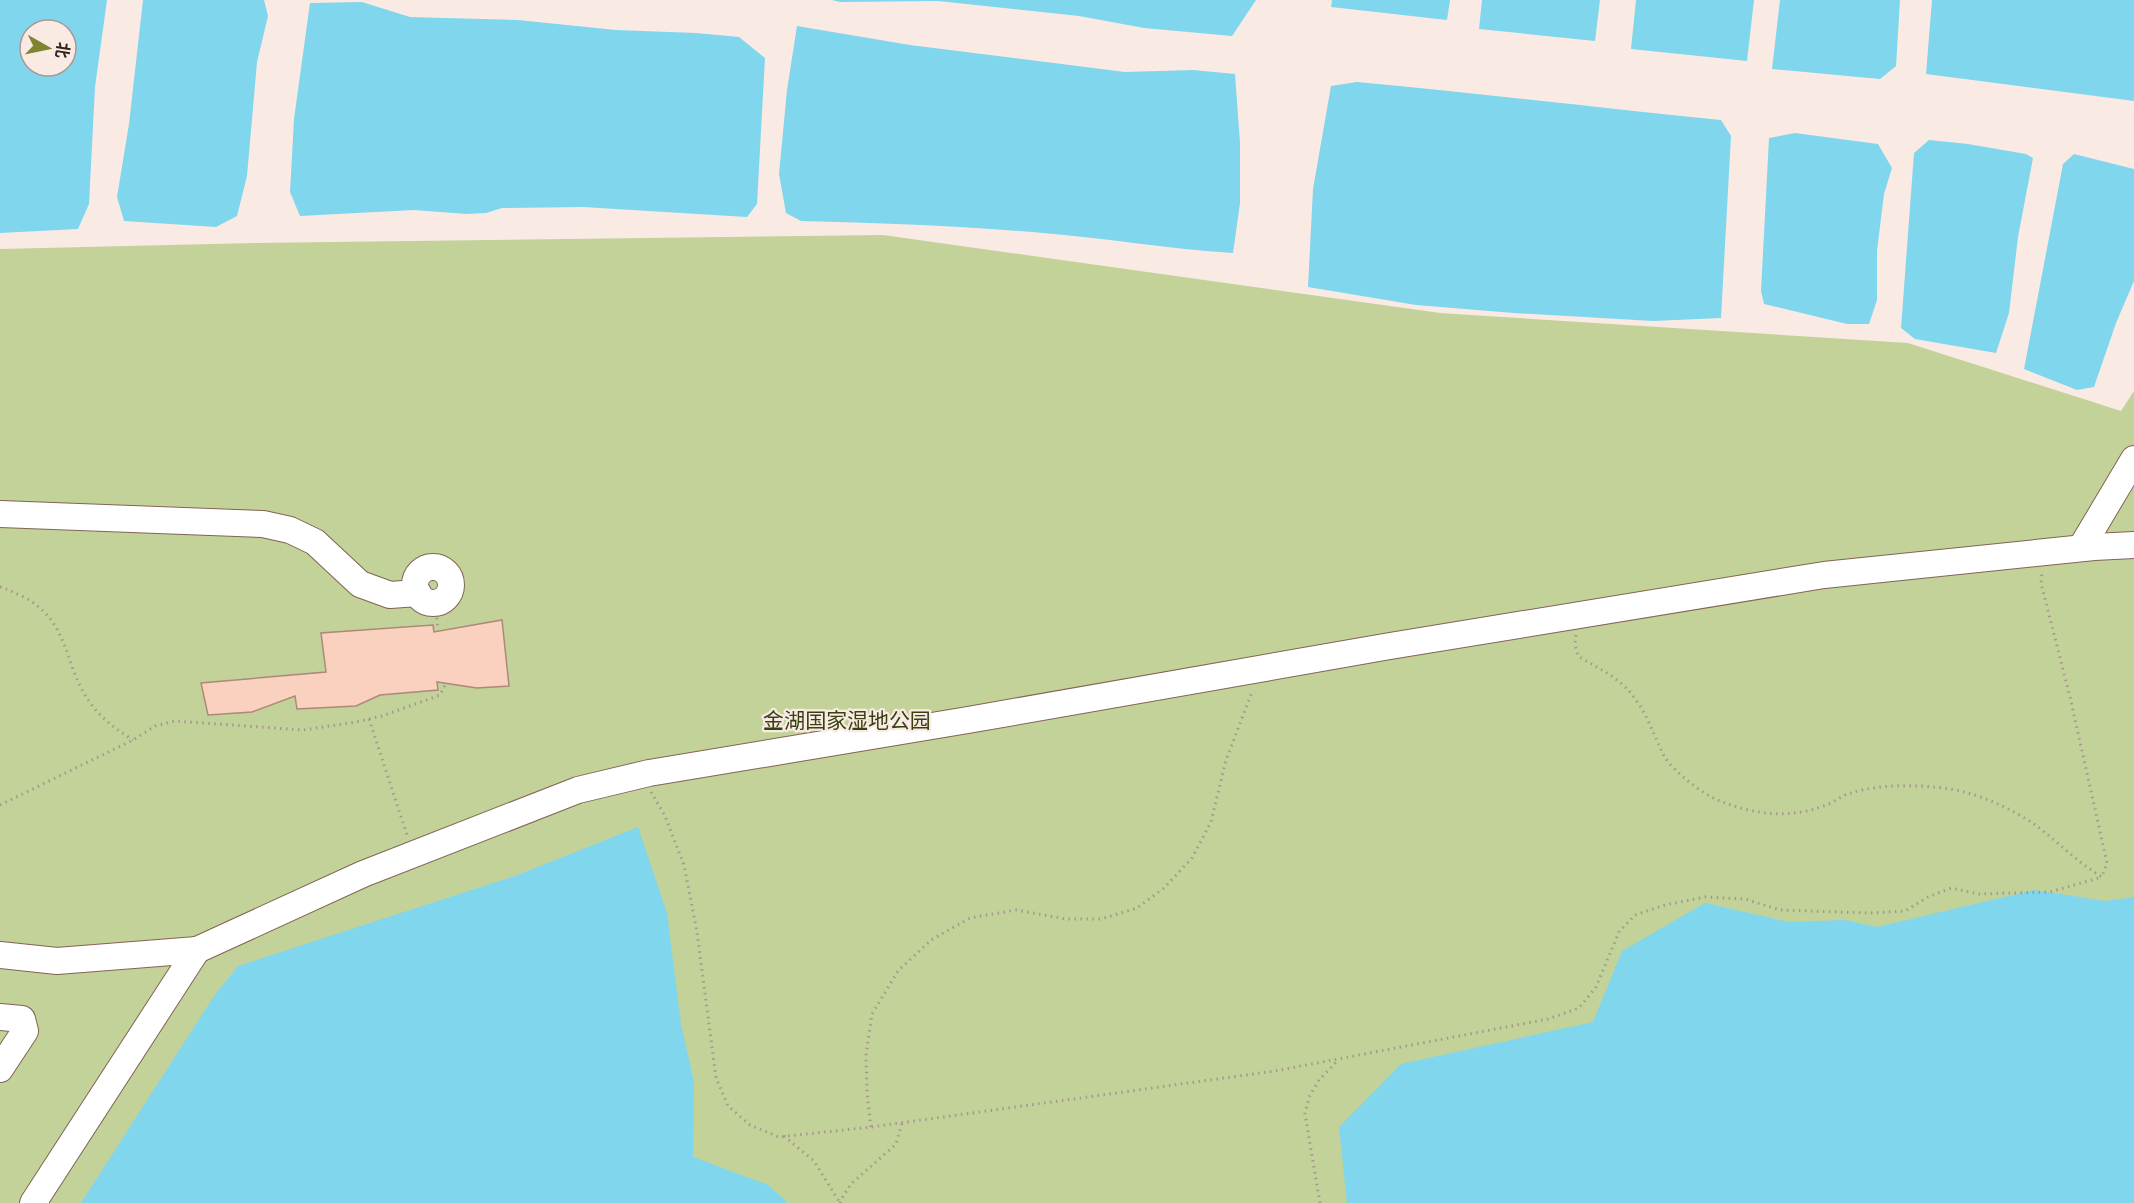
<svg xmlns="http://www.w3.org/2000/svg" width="2134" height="1203" font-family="'Golos Text','Noto Sans SC',sans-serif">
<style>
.green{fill:#c2d298}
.water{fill:#80d6ed;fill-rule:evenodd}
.building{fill:#fad0be;stroke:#ac897a;stroke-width:1.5}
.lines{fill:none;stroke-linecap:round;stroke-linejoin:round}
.minor-casing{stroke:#846355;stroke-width:28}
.path{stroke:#a69791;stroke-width:3;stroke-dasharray:1.5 4.5;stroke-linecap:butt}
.minor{stroke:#fff;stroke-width:26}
.labels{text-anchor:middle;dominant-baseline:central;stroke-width:4.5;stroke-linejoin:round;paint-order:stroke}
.park-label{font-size:21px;fill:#384211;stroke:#faeae4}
</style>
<rect width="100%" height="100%" fill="#faeae4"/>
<polygon class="green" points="883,235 1440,313 1908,343 2121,411 2134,391 2134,1203 0,1203 0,249 255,243"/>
<g class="water">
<path d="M0 0H107L95 87 89 204 78 229 0 233ZM30 30H66V66H30Z"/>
<polygon points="143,0 264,0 268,16 257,62 247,176 237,216 216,227 124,221 117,197 129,124"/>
<polygon points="832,0 1256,0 1232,36 1144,28 1079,16 938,1 840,2"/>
<polygon points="1332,0 1450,0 1447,20 1331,7"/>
<polygon points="1482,0 1600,0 1595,41 1479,29"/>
<polygon points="1636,0 1754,0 1747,61 1631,49"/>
<polygon points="1780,0 1900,0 1896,66 1880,79 1772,69"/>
<polygon points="1932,0 2134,0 2134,101 1926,74"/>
<polygon points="362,2 410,17 518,20 616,30 696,33 739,37 765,58 757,204 747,217 583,207 502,208 486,213 466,214 414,210 300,216 290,192 294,119 310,3"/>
<path d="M797 26 910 45 1125 72 1193 70 1235 74 1240 143V203L1233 253C1169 249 1106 238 1043 233 962 226 882 223 801 221L786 213 779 174 787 90Z"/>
<path d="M1357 82C1478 93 1599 108 1721 120L1731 136 1721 318 1653 321 1514 313 1416 305 1308 287 1313 189 1331 86Z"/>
<polygon points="1795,133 1878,144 1892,168 1884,194 1877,251 1877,300 1869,324 1847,324 1764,304 1761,291 1769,138"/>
<polygon points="1929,140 1968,144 2026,154 2033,158 2018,237 2009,313 1996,353 1915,339 1901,328 1914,153"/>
<polygon points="2074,154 2134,169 2134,281 2116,323 2094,387 2077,390 2024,369 2063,164"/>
<polygon points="638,827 667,913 681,1024 694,1082 693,1157 768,1185 788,1203 81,1203 214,996 238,966 515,876"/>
<polygon points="2034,890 2105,901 2134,897 2134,1203 1347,1203 1339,1127 1401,1064 1593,1022 1622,951 1705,903 1789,922 1845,920 1877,927"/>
</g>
<polygon class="building" points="502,620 509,686 477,688 437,682 438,690 380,695 356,706 297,709 295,696 252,712 208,715 201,683 326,672 321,633 433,625 434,632"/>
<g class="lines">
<defs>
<g id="minor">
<polyline points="0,514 263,524 290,530 315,542 360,584 390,595 418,593"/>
<polyline points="2081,548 2134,459"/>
<circle cx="433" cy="585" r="18"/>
<polyline points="0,955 57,961 197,950 363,874 578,790 649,773 968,720 1390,646 1824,575 2094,547 2134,545"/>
<polyline points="0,1017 22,1019 25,1031 0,1069"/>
<polyline points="33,1203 197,950"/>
</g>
</defs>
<use href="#minor" class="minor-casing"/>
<g class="path">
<path d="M0 587C8 589 14 593 22 596 72 622 62 665 91 704 102 719 117 730 133 740"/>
<polyline points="435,606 438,628"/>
<path d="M1576 635 1575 644 1578 656C1602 671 1621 677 1638 703 1649 719 1655 738 1664 756 1673 771 1703 795 1720 801 1755 815 1791 819 1826 805 1835 802 1842 795 1851 793 1880 783 1933 784 1964 792 1988 798 2013 810 2034 824 2057 841 2077 862 2102 877L2107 863 2070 697 2041 583 2042 572"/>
<polyline points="369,719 407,835"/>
<polyline points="651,792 665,816 684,865 697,932 716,1078 728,1106 750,1125 779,1137 871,1127 1275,1071 1548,1019 1579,1008 1596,987 1619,932 1635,915 1665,905 1705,897 1745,899 1780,910 1871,913 1905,911 1928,897 1951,888 1979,894 2050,892 2102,877"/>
<polyline points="0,805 133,740 155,726 175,721 303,730 356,722 382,716 440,695 445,685"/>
<polyline points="871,1127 867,1093 866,1055 872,1014 898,971 931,940 970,918 1016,910 1066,919 1101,919 1137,908 1164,888 1192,858 1211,822 1226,760 1252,692"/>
<polyline points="784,1136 814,1161 840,1203"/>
<polyline points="840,1203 842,1198 851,1184 896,1144 902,1123"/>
<polyline points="1320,1203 1305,1114 1309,1097 1319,1080 1338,1060"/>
</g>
<use href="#minor" class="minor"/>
</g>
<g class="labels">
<g class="park-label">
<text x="847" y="720">金湖国家湿地公园</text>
</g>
</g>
<g transform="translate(48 48) rotate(99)"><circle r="28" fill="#faeae4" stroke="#a99a94" stroke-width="1.5"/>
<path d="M0-4.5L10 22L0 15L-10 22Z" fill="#7f842f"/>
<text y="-9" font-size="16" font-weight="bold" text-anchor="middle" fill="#2f211b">北</text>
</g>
</svg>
